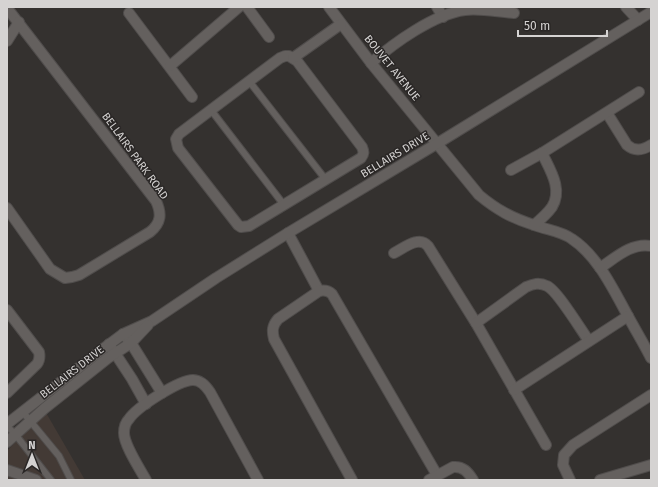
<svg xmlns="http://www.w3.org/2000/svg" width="658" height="487" font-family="'Fira Sans',sans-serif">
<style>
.built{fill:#433a35}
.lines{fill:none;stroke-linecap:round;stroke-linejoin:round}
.service-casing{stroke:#504d4c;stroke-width:8}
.minor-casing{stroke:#504d4c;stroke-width:12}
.tertiary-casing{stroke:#504d4c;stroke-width:12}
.service{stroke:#64605e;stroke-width:6}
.minor{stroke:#64605e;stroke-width:10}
.tertiary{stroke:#64605e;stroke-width:10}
.labels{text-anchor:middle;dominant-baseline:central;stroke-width:3;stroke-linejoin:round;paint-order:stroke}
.street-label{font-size:11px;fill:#d5d3d2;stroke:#2a2726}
</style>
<rect width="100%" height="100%" fill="#34312f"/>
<polygon class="built" points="45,411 85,480 7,480 7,451"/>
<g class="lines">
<defs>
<g id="service">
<polyline points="249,81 326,180"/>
<polyline points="211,110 284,205"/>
<polyline points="22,411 59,456 71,480"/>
<polyline points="7,426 15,434 51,480"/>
</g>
<g id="minor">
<polyline points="247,7 269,37"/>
<path d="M329 7 371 63 479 195C497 210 512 218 534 225 547 230 561 231 572 239 598 256 614 291 629 318 636 331 644 344 651 358"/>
<polyline points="437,7 443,17"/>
<polyline points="626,7 638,20"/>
<path d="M7 8 156 201C162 214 161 223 150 232L79 275 72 277 65 278 50 269 7 208"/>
<polyline points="129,13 192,97"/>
<polyline points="7,41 19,22"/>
<path d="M285 56H289L297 61 362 147C364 152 364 154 361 158L249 226 241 227 238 225 178 148 176 139 179 134 280 58Z"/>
<polyline points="293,58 341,24"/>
<path d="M371 63C394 43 434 14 465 10 480 8 498 12 514 13"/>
<polyline points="170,66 239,7"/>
<path d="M607 113 627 145C635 152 643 150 651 145"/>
<polyline points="511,170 542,153 639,92"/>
<path d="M534 225C540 220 547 214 552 207 563 189 550 170 542 153"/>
<polyline points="288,233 319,291"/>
<path d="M394 253C404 248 419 235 428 246L476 323 546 445"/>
<path d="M600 268C615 258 632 242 651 246"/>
<path d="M7 310 39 352C40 357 40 360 37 364L7 393"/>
<path d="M476 323 526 287C533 284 539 282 547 286 557 290 581 330 589 341"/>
<polyline points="123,334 131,343 162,393"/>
<polyline points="109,344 132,379 146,404"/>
<polyline points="514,390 628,316"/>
<path d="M146 480C140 469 124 445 124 433 124 428 126 422 129 419 137 407 179 380 193 380 201 380 206 386 210 392L258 480"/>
<path d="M352 480 274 339C272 331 272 326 278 319L319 291C324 290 328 290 332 294L437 475"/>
<path d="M429 480 453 467C463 466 468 472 473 480"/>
<polyline points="570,480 563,465 564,455 573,445 651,395"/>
<polyline points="600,480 651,465"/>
</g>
<g id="tertiary">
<polyline points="7,424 103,349 123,334 152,321 216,278 288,233 438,143 651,12"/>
<polyline points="7,442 45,408 108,358 131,343 148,325"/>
<polyline points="7,470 36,480"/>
</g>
</defs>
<use href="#service" class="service-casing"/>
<use href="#minor" class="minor-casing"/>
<use href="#tertiary" class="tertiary-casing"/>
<use href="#service" class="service"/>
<use href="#minor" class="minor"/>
<use href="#tertiary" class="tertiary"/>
</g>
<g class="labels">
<g class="street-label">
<text transform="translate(392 68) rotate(51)">BOUVET AVENUE</text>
<text transform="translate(395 155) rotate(-31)">BELLAIRS DRIVE</text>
<text transform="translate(135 156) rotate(54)">BELLAIRS PARK ROAD</text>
<text transform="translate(72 372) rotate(-38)">BELLAIRS DRIVE</text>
</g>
</g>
<rect width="658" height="487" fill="none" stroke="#d5d3d2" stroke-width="16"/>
<g transform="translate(32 455)" stroke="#2a2726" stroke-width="3" paint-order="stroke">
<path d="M0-3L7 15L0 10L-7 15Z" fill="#d5d3d2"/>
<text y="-6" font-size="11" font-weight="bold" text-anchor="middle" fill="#d5d3d2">N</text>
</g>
<path d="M518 30v6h89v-6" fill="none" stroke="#d5d3d2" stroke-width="2"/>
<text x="524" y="30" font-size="12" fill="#d5d3d2" stroke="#2a2726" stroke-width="3" paint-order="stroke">50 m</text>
</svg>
